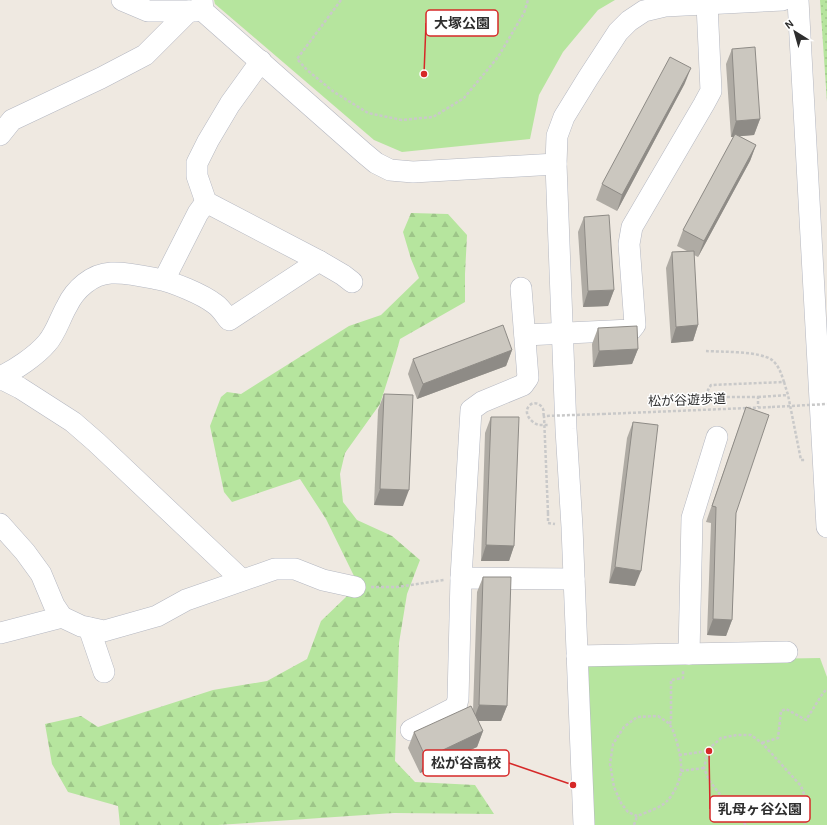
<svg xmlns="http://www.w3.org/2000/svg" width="827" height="825" font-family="Karla,'Noto Sans JP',sans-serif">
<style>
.grass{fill:url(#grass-dots)}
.forest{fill:url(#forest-firs)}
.park{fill:#b6e59e}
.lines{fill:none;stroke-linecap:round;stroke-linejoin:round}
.minor-casing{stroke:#b4b7c1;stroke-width:22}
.path{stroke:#c9c9c9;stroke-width:2.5;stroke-dasharray:3 2;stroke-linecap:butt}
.minor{stroke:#fff;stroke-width:21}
.path-bridge{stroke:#c9c9c9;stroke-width:2.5;stroke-dasharray:3 2;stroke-linecap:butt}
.wall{fill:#afaba4}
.shaded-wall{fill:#8e8b86}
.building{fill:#cbc7bf;stroke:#8e8b86}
.labels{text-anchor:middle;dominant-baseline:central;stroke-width:3;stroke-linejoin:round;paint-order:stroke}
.street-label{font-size:13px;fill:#2e2e2e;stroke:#fff}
.leader{fill:none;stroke:#d62828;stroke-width:1.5}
.callout-dot{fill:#d62828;stroke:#fff;stroke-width:1.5}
.callout{fill:#fff;stroke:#d62828;stroke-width:1.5}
.callout-label{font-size:14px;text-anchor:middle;font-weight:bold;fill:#2e2e2e}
</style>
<defs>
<pattern id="grass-dots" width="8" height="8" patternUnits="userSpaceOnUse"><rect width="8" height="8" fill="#b6e59e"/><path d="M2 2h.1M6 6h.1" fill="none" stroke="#9dc588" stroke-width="1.8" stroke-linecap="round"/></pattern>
<pattern id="forest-firs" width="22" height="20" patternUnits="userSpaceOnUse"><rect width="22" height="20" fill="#b6e59e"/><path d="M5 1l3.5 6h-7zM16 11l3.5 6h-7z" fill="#9dc588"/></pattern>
</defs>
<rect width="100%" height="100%" fill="#efe9e1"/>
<polygon class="grass" points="820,0 827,0 827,102"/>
<polygon class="forest" points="411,213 448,214 467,235 465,274 465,302 400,339 395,357 380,404 345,453 340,474 343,502 357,520 392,536 420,560 407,594 399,643 395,761 415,782 475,785 494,814 394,813 218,825 120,825 118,806 68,792 52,764 45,724 81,716 98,727 213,690 267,681 307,659 321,621 346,597 355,578 326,519 300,479 232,502 224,492 210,426 221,397 227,392 241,394 349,326 381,315 419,278 411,259 403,232"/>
<g class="park">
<polygon points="214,0 615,0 598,10 563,52 539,95 530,139 402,152 374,140 215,4"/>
<polygon points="820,658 827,677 827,825 594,825 587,662"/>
</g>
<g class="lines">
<defs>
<g id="minor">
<polyline points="122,0 148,11 196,11"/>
<path d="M202 0 203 11C257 58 310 106 364 153L376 163 390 170 413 172 556 164"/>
<polyline points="798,0 827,527"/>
<polyline points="261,61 230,104 208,141 197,163 197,176 206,202 319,261 343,275 352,282"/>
<polyline points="0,135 12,120 101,78 145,55 189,11"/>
<polyline points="164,280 198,213 206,202"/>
<polyline points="525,335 631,330 635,325 629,244 632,227 704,104 711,91 707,4"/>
<path d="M0 377C15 370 36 356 47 343 56 333 60 318 67 306 75 289 92 274 111 273 126 272 143 276 157 279 173 282 202 294 215 304 221 308 225 315 229 320L319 261"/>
<polyline points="0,380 4,380 20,388 73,422 96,442 242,580"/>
<polyline points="0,524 25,552 41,574 54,605 62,617 81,626 104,631 157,616 186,600 275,569 295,569 323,580 355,587"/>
<polyline points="461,578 574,579"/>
<polyline points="89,628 104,672"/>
<polyline points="0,633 62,617"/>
<polyline points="689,654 692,518 717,437"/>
<polyline points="577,656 787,652"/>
<polyline points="411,730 456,707 458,699 461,578 471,410 482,402 523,385 528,378 521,288"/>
<polyline points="584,825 572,527 566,429 556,164 557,136 564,117 588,78 618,32 629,21 644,11 665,6 783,0"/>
</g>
</defs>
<use href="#minor" class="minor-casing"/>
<g class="path">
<polyline points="341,0 297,59 307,70 334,92 368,113 402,120 433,117 464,98 498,57 524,13 528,0"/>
<path d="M706 351C721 352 760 351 772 360 779 366 781 373 784 382L711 385 708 390 709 395 713 397H758V407"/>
<polyline points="784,382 788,395 801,460 805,460"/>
<polyline points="758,397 788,395"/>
<polyline points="603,414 772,407"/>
<path d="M544 416C543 414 544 411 543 409 541 404 534 401 530 405 522 412 531 423 539 425 542 425 545 425 548 425"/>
<polyline points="548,513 548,523 555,524"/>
<polyline points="371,587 397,587 444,580"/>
<path d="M658 716C662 719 667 721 670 725 676 734 682 760 681 770 681 779 674 794 667 801 662 807 645 813 637 816L628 812 621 803 614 787 610 764 613 744 624 727 637 717Z"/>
<polyline points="670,724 671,719 671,680 683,678 683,670"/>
<polyline points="762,743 778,738 781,711 786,709 806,720 823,693 827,689"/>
<polyline points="679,755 708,751"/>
<polyline points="681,771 704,768"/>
<polyline points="634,825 637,816"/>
<polyline points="746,825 731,809 709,780 704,768 708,751 712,746 721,738 737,735 751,735 762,743 801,786 806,799 807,813 804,825"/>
</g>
<use href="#minor" class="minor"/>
<g class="path-bridge">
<polyline points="772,407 827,404"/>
<polyline points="548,513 544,416 603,414"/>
</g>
</g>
<g class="wall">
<polygon points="732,49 760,119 754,135 739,136 756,145 750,161 698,257 694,255 698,325 693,341 671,343 666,268 672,252 687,251 677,246 683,230 734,137 731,137 726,64"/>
<polygon points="685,83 617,211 596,200 602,184"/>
<polygon points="584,217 614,290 608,306 583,307 578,232"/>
<polygon points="598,328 638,349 632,364 593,367 592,344"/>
<polygon points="512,350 506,366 417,399 408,374 413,359"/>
<polygon points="384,394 403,506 374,505 378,410"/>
<polygon points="746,407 736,513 732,620 726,636 707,635 711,523 706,522"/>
<polygon points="491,417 514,546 509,561 481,561 485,433"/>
<polygon points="633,422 635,586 609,583 627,438"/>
<polygon points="483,577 507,706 501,721 478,721 483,731 477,747 420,773 408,748 414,732 473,711 477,592"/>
</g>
<g class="shaded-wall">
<polygon points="691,68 685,83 617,211 622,195"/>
<polygon points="760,119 754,135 731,137 736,121"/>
<polygon points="756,145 750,161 698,257 704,241"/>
<polygon points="614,290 608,306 583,307 588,291"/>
<polygon points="698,325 693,341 671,343 676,327"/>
<polygon points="638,349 632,364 593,367 599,351"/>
<polygon points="512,350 506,366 417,399 423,384"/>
<polygon points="380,489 409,490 403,506 374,505"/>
<polygon points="486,545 514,546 509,561 481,561"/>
<polygon points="615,567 641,571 635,586 609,583"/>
<polygon points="713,619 732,620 726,636 707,635"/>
<polygon points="479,705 507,706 501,721 473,721"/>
<polygon points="483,731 477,747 420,773 426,758"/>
</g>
<g class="building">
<polygon points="755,47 760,119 736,121 732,49"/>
<polygon points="670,57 691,68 622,195 602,184"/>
<polygon points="735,134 756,145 704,241 683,230"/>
<polygon points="609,215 614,290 588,291 584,217"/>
<polygon points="694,251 698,325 676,327 672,252"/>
<polygon points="503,325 512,350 423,384 413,359"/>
<polygon points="637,326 638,349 599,351 598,328"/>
<polygon points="384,394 413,395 409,490 380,489"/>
<polygon points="746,407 769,415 736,513 732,620 713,619 716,507 712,506"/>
<polygon points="491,417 519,417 514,546 486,545"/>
<polygon points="633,422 658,425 641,571 615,567"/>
<polygon points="483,577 511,577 507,706 479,705"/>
<polygon points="471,706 483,731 426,758 414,732"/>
</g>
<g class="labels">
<g class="street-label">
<text transform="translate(687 400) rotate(-2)">松が谷遊歩道</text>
</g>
</g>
<path class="leader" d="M424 74L426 23M573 785L509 763M709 751L710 809"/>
<g class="callout-dot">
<circle cx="424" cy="74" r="4"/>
<circle cx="573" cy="785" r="4"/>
<circle cx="709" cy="751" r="4"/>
</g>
<g class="callout">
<rect x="426" y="10" width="72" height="26" rx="4"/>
<rect x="423" y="750" width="86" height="26" rx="4"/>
<rect x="710" y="796" width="100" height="26" rx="4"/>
</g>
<g class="callout-label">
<text x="462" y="28">大塚公園</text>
<text x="466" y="768">松が谷高校</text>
<text x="760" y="814">乳母ヶ谷公園</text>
</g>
<g transform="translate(795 32) rotate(323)" stroke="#ffffff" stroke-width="3" paint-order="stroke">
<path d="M0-3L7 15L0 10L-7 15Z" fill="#2e2e2e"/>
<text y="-6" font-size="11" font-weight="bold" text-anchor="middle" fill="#2e2e2e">N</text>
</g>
</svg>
